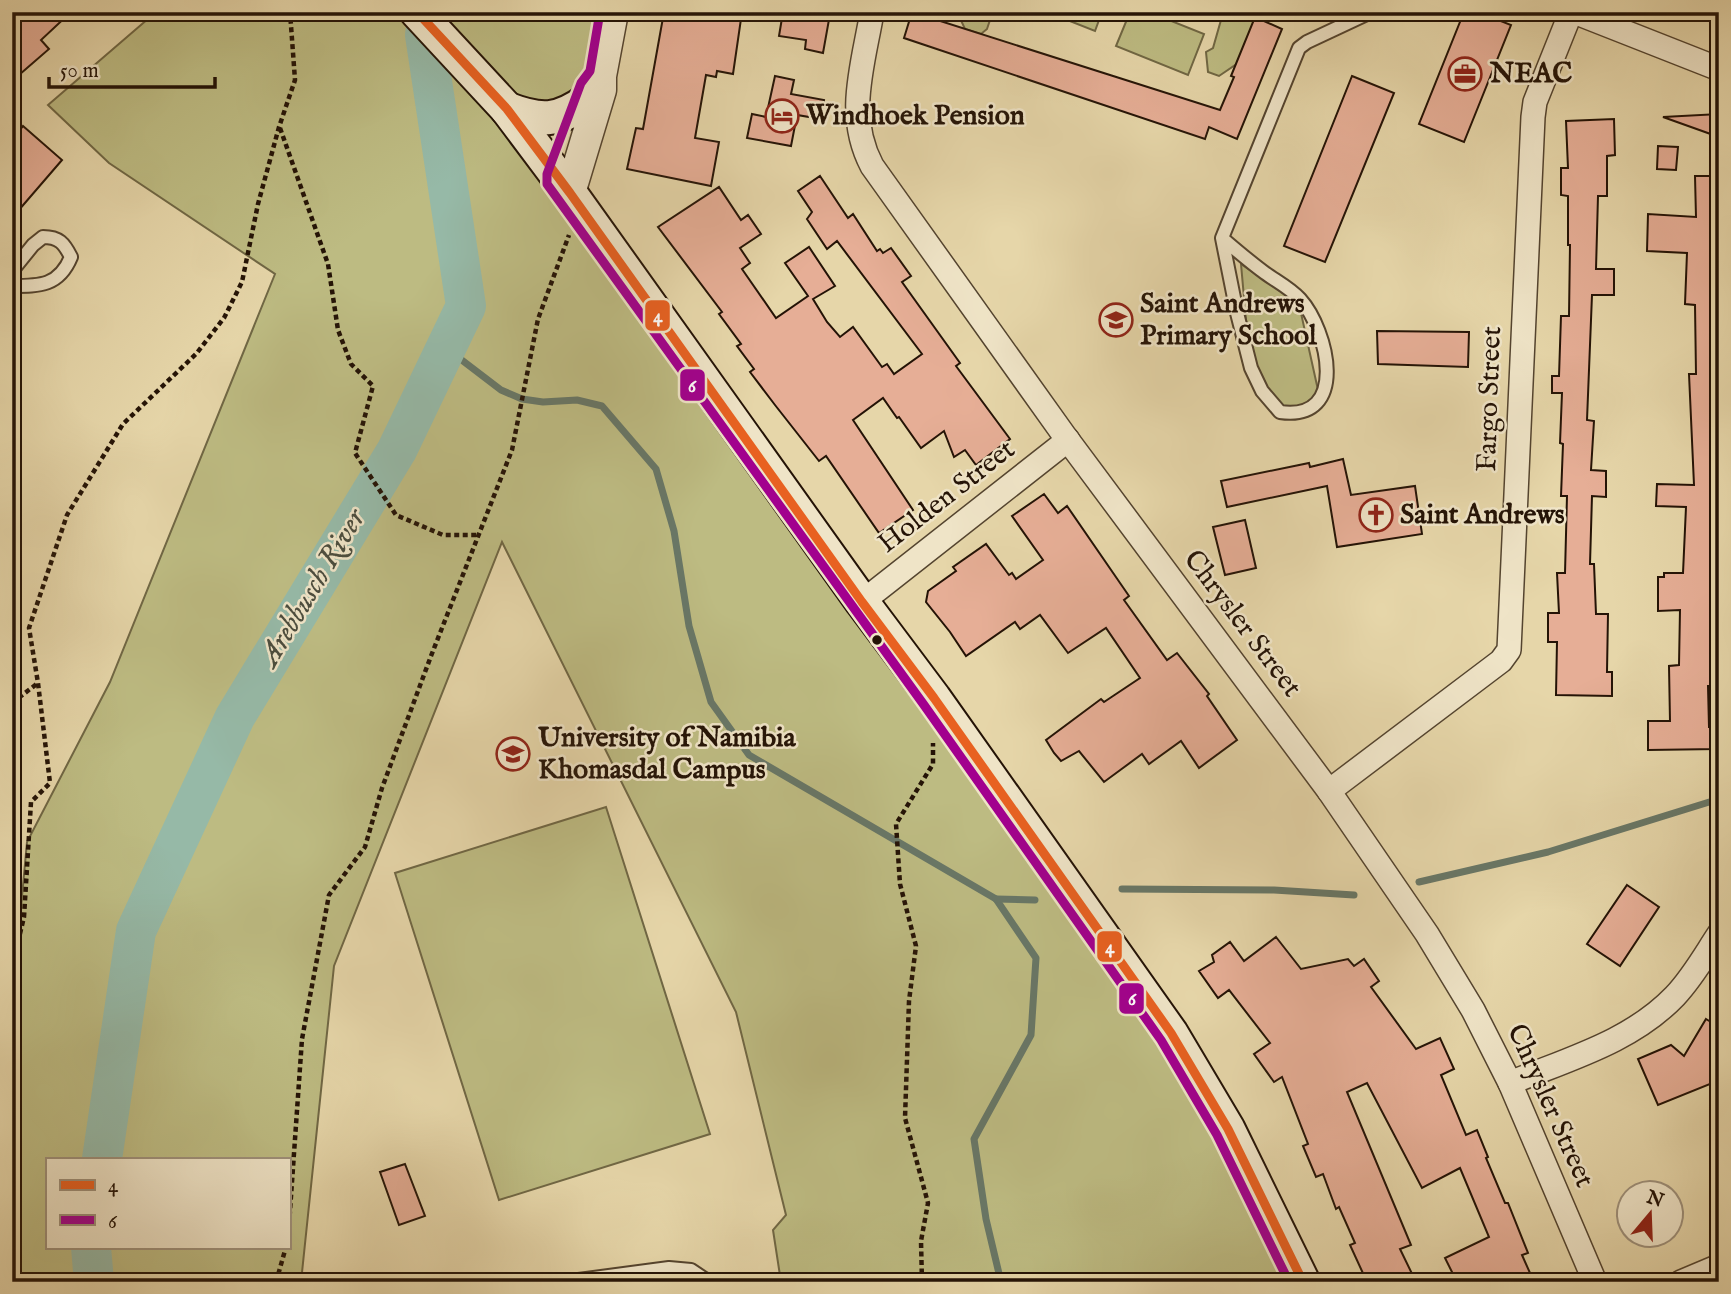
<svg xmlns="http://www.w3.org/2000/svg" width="1731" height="1294" font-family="'IM FELL English',serif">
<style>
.green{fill:#bdbb82;stroke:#706744;stroke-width:2;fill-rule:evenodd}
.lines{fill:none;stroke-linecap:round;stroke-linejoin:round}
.stream{stroke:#687767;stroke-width:7}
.river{stroke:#96b9a7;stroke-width:40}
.building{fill:#e6ae96;stroke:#241306;stroke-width:2}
.service-casing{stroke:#54442f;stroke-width:16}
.minor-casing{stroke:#54442f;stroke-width:26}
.tertiary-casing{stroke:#54442f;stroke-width:33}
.secondary-casing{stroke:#241306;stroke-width:37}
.path{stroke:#241306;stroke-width:4.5;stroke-dasharray:5 3.5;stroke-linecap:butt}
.service{stroke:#efe4c7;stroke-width:12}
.minor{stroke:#efe4c7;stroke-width:23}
.tertiary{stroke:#efe4c7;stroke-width:30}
.secondary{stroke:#efe4c7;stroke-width:33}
.bus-1-casing{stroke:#efe4c7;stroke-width:14}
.bus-2-casing{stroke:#efe4c7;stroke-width:14}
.bus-1{stroke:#e86121;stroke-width:9}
.bus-2{stroke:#a2008e;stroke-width:9}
.bus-dot{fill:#241306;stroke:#efe4c7;stroke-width:2.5}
.labels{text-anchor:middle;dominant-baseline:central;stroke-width:5;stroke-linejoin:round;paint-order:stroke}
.poi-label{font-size:28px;font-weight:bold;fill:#241306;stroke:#efe4c7;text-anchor:start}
.street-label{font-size:28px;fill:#241306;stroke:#efe4c7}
.water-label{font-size:30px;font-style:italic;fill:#4c4d3e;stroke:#efe4c7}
.line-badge{stroke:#efe4c7;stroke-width:2.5}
.badge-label{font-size:19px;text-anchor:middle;font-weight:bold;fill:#fff}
</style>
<rect width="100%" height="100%" fill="#e6d6a9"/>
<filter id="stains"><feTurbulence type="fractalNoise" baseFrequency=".00286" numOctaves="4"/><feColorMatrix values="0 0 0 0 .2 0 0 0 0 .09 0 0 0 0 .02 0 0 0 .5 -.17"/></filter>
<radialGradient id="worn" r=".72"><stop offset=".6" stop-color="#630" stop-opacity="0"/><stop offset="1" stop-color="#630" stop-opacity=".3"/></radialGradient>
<g class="green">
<path d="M156 12H612L601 76 528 117 1171 1033 1303 1282H781L773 1230 786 1215 736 1012 502 542 334 966 301 1282H12V1005L27 842 110 682 275 274 109 163 48 105ZM47 1159H289V1247H47Z"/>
<polygon points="957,12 978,12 990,20 987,29 981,34 965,29"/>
<polygon points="1047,12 1102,12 1095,31"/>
<polygon points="1130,12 1149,12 1204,34 1188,75 1116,46"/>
<polygon points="1228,12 1246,12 1257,21 1238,63 1219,76 1208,72 1206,52 1213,48 1221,20"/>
<path d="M1241 264 1299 304 1318 390C1310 412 1296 413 1274 411L1259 385 1246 320Z"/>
<polygon points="606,807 710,1134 499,1200 395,873"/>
</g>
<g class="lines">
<g class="stream">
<polyline points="446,348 501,390 522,399 543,402 577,400 602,406 656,469 674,531 689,626 711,702 749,755 996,899 1036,958 1031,1035 974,1139 986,1219 1001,1282"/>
<polyline points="1419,882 1548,852 1719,799"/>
<polyline points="1122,889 1274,890 1354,895"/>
<polyline points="996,899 1035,900"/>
</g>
<g class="river">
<polyline points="102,1159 136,931 235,717 397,450 466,306 425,35 428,12"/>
<polyline points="91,1247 94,1282"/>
</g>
</g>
<g class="building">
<polygon points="12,12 71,12 41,40 49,49 12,81"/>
<polygon points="664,12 742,12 733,74 717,71 716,77 706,75 695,138 719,142 711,186 627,169 636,128 643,129"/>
<polygon points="783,12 830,14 823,53 805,49 806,40 779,36"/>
<polygon points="912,12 1220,110 1234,77 1231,76 1255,17 1282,29 1237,139 1209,127 1205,139 904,38"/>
<polygon points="1464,12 1478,12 1511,25 1464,142 1419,124"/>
<polygon points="775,76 794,80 791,94 824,100 821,119 797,115 791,146 747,138 752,114 766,117"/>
<polygon points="1352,76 1394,93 1325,262 1284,246"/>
<polygon points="1719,114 1719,137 1663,117"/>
<polygon points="1614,119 1615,155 1607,156 1607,196 1598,196 1596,269 1614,269 1614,295 1592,295 1587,420 1594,421 1591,470 1606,471 1606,497 1592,496 1590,564 1594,564 1596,614 1608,614 1607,672 1612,672 1612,696 1556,695 1557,642 1548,642 1548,613 1559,613 1557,573 1565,573 1567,496 1561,496 1563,444 1560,443 1562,393 1552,393 1552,376 1559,376 1561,316 1569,316 1570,245 1568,245 1568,196 1561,195 1561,168 1568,168 1566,121"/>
<polygon points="23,126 62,160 12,218 12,139"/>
<polygon points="1658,146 1678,147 1676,170 1657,169"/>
<polygon points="820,176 848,218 853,214 877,251 880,249 883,253 891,248 911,276 902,282 960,363 956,366 1010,439 976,465 965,450 954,457 944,431 921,448 899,417 897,418 883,398 853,420 913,510 879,533 826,456 819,461 775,405 750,372 754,369 737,346 741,344 719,314 722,312 658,227 719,187 741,220 748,215 761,234 740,248 750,263 742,269 776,318 808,296 785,263 809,247 835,286 813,299 827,322 840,337 853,327 882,367 887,364 894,374 922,354 837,241 827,249 807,219 812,212 798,191"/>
<polygon points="1695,176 1719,176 1719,250 1715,317 1719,317 1719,356 1715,356 1714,423 1719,423 1716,540 1719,540 1719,610 1711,610 1712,686 1708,686 1709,727 1716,727 1717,749 1648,750 1648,721 1670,721 1669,666 1679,665 1680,610 1658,611 1658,577 1664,577 1664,573 1683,573 1686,507 1656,506 1657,484 1694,485 1689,374 1696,374 1695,305 1685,304 1687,253 1647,251 1648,214 1696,217"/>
<polygon points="1377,331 1469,332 1468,367 1378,364"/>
<polygon points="1343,459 1351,495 1415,486 1422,534 1337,547 1327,486 1227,507 1221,481 1309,463 1310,467"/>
<polygon points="1044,494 1058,513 1067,506 1129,596 1124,600 1167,660 1177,653 1209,694 1207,696 1237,740 1199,768 1181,741 1149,764 1142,754 1104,782 1079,751 1061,761 1054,753 1046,740 1101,699 1104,702 1140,678 1106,628 1068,653 1040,615 1020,629 1015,622 966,656 950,632 926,602 928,591 956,571 953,567 986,544 1009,575 1012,573 1016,579 1043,560 1012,516"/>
<polygon points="1245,520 1256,568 1225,575 1213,527"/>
<polygon points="1627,885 1659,907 1620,966 1587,944"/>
<polygon points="1276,937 1301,969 1348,959 1354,966 1364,959 1379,981 1371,987 1416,1049 1440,1038 1454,1069 1441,1075 1466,1135 1477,1130 1488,1157 1486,1158 1505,1203 1508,1203 1528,1253 1522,1255 1534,1282 1457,1282 1445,1258 1489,1237 1460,1168 1422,1188 1367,1083 1347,1092 1411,1245 1400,1249 1416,1282 1367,1282 1350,1245 1355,1243 1339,1207 1336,1209 1323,1174 1316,1177 1303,1146 1308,1144 1282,1077 1274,1082 1254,1054 1270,1043 1229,990 1218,998 1199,971 1214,962 1212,955 1230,942 1244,961"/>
<polygon points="1706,1019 1719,1027 1719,1075 1715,1082 1658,1105 1638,1059 1671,1045 1684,1056"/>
<polygon points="405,1164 425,1216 399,1225 380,1172"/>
</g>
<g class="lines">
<defs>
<g id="service">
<path d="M1222 238C1236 250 1250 262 1265 273 1276 281 1290 288 1300 299 1328 330 1350 422 1280 412L1262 391 1251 368 1237 313 1222 238 1299 48 1307 42 1371 12"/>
<path d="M12 271 33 245 43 237C59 237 64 243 71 257 59 286 40 286 12 286"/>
<polyline points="563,1282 669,1268 691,1270 709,1282"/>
</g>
<g id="minor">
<path d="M872 12C863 66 845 115 872 166L1064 435 1329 791 1427 934 1473 1010 1510 1083 1595 1282"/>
<polyline points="1574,12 1719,69"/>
<polyline points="862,602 1068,440"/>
<polyline points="1329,791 1501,661 1509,650 1533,117 1535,102 1571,12"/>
<path d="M1510 1083C1568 1059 1631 1042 1675 996 1693 977 1705 955 1719 934"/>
<polyline points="1681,1282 1719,1266"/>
</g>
<polyline id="tertiary" points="570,193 601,90 601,76 613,12"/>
<g id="secondary">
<polyline points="417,12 507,109 570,193 862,602 934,698 1171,1033 1228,1129 1303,1282"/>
<path d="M507 109C541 122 558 122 588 100"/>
</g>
</defs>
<use href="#service" class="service-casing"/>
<use href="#minor" class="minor-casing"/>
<use href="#tertiary" class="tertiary-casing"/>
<use href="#secondary" class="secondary-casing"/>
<g class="path">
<polyline points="280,128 328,264 338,330 351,364 373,386 355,453 396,515 443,535 479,535"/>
<polyline points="12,703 38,683"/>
<polyline points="12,967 24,917 31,802 50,783 38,683 29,628 67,515 123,424 196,354 224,318 242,282 258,204 279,127 295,80 290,12"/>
<polyline points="289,1225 302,1039 329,895 365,847 382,788 431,656 512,450 538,319 569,235"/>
<polyline points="276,1282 286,1247"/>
<polyline points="922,1282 921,1241 928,1203 905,1118 909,1001 916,946 900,884 896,824 933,764 933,743"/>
</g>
<use href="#service" class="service"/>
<use href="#minor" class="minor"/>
<use href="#tertiary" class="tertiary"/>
<use href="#secondary" class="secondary"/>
<defs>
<polyline id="bus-1" points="417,12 507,109 570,193 862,602 934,698 1171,1033 1228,1129 1303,1282"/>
<polyline id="bus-2" points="600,12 590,71 581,83 547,174 547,184 924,705 1161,1040 1217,1135 1289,1282"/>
</defs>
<use href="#bus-1" class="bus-1-casing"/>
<use href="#bus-2" class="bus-2-casing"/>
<use href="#bus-1" class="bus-1"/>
<use href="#bus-2" class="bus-2"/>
</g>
<defs>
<symbol id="office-ring" viewBox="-11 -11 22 22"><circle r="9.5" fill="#efe4c7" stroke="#8f2418" stroke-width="1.5"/><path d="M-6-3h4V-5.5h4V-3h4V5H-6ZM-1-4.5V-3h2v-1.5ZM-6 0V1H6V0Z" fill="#8f2418"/></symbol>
<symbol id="hotel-ring" viewBox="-11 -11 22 22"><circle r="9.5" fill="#efe4c7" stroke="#8f2418" stroke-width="1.5"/><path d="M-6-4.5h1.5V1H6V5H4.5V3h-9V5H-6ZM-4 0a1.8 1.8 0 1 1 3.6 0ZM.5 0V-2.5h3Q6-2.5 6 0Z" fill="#8f2418"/></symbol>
<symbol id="school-ring" viewBox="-11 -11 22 22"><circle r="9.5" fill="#efe4c7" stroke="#8f2418" stroke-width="1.5"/><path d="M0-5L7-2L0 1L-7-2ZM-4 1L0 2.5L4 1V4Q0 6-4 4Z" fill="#8f2418"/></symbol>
<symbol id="church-ring" viewBox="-11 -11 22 22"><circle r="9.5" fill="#efe4c7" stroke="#8f2418" stroke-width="1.5"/><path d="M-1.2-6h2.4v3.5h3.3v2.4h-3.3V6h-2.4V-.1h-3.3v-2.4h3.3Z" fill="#8f2418"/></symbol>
<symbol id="university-ring" viewBox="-11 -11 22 22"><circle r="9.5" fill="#efe4c7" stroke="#8f2418" stroke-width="1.5"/><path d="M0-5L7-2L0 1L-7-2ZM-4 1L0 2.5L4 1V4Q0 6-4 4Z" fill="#8f2418"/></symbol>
</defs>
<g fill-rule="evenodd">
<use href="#office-ring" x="1446" y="55" width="38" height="38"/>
<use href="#hotel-ring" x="763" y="97" width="38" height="38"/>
<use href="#school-ring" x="1097" y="301" width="38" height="38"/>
<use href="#church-ring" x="1357" y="496" width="38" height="38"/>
<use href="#university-ring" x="494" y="735" width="38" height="38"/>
</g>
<circle class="bus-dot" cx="877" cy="640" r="6"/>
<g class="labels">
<g class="poi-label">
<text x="1490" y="74">NEAC</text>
<text x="806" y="116">Windhoek Pension</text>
<text x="1140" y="304">Saint Andrews<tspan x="1140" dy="32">Primary School</tspan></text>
<text x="1400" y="515">Saint Andrews</text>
<text x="538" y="738">University of Namibia<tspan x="538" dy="32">Khomasdal Campus</tspan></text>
</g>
<g class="street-label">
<text transform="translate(1490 399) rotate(-88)">Fargo Street</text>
<text transform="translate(947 497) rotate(-38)">Holden Street</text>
<text transform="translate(1242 624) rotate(53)">Chrysler Street</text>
<text transform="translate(1550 1106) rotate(66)">Chrysler Street</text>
</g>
<g class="water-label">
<text transform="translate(313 588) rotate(-59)">Arebbusch River</text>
</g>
</g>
<g class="line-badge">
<rect x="644" y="299" width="27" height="33" rx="7" fill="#e86121"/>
<rect x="679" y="368" width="27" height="34" rx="7" fill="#a2008e"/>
<rect x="1096" y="930" width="27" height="33" rx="7" fill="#e86121"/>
<rect x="1118" y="982" width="27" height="33" rx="7" fill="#a2008e"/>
</g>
<g class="badge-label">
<text x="658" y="322">4</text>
<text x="692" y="392">6</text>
<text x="1110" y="953">4</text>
<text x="1132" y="1005">6</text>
</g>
<rect width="1731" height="1294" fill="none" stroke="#e6d6a9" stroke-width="42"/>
<rect x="14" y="14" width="1703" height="1266" fill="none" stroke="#241306" stroke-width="3.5"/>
<rect x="21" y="21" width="1689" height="1252" fill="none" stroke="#241306" stroke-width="2"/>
<rect x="46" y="1158" width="245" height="91" fill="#efe4c7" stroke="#9e907a" stroke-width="2"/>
<rect x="60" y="1180" width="35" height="10" fill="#e86121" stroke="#9e907a" stroke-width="2"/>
<text x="108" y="1192" font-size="21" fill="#241306">4</text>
<rect x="60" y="1215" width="35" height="10" fill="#a2008e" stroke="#9e907a" stroke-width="2"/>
<text x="108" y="1228" font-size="21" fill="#241306">6</text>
<g transform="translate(1650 1214) rotate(19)"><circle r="33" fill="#efe4c7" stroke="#9e907a" stroke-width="2"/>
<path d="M0-5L12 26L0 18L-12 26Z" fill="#8f2418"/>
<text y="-10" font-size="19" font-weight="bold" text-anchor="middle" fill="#241306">N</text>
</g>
<path d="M49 77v10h166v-10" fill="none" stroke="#241306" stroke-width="3.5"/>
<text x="60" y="77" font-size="21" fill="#241306" stroke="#efe4c7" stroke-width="5" paint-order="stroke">50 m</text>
<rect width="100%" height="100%" filter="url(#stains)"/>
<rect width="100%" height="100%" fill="url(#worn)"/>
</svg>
